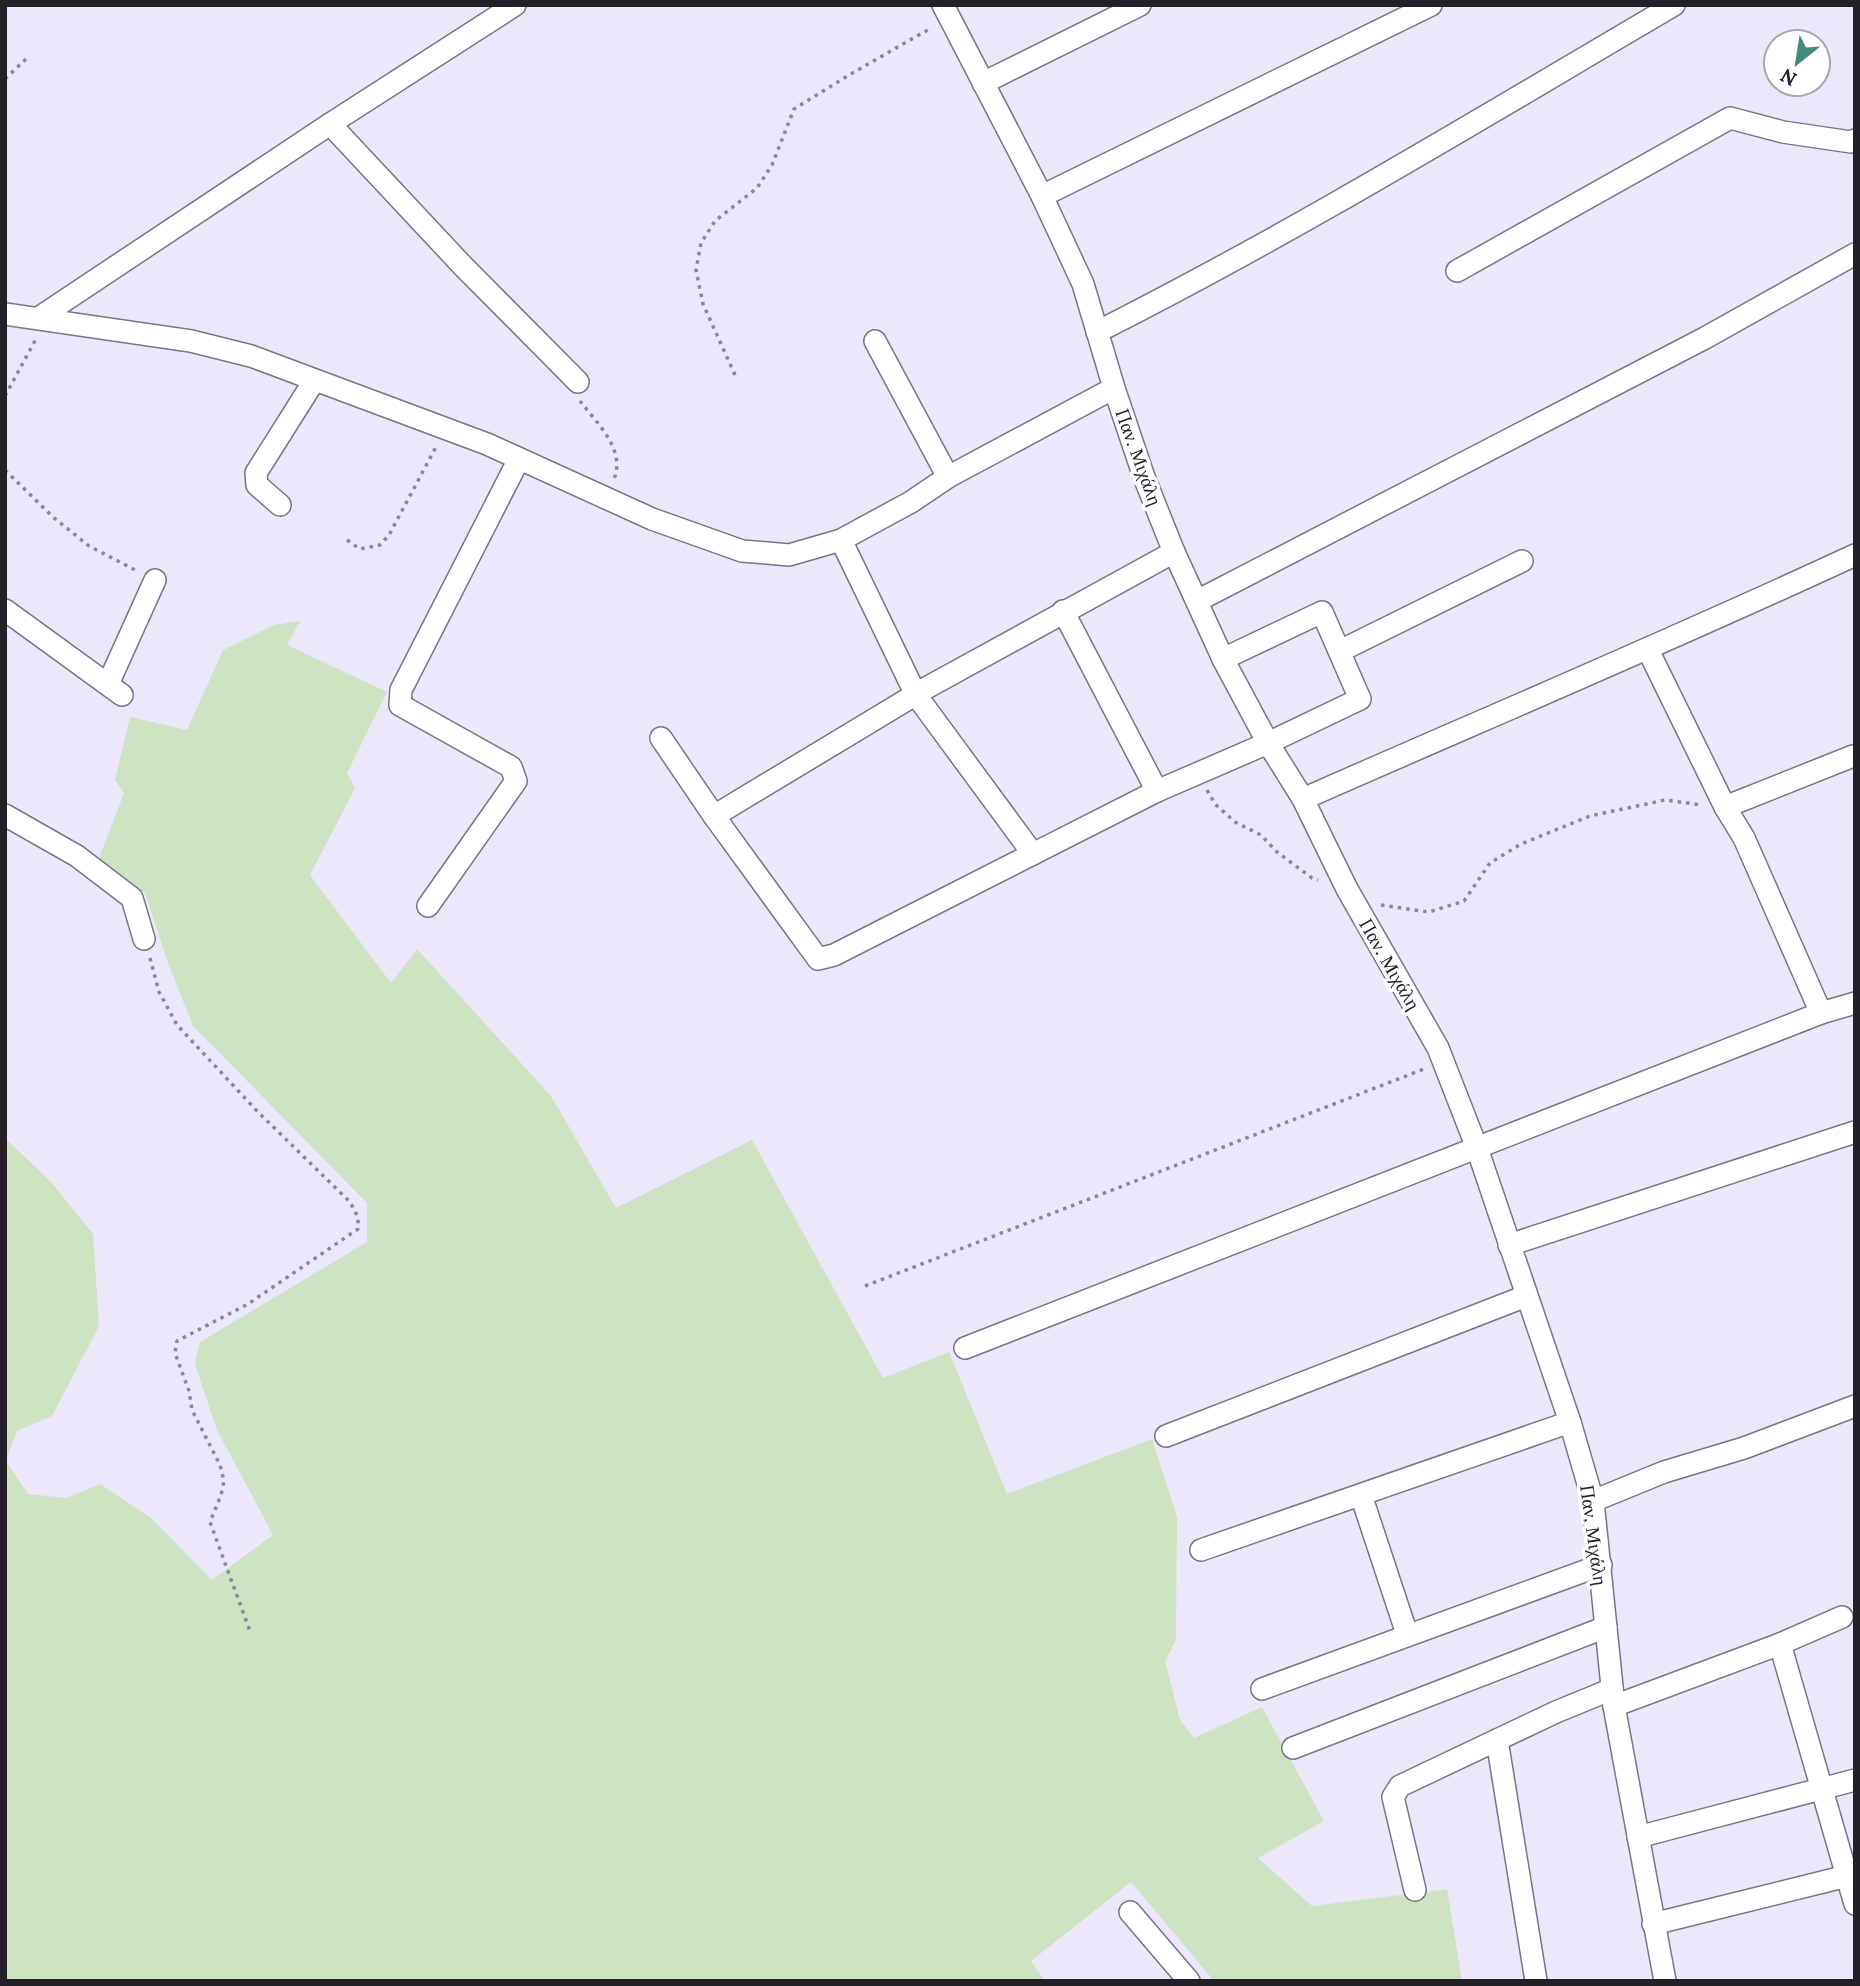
<svg xmlns="http://www.w3.org/2000/svg" width="1860" height="1986" font-family="Lora,serif">
<style>
.green{fill:#cde3c2}
.lines{fill:none;stroke-linecap:round;stroke-linejoin:round}
.minor-casing{stroke:#797486;stroke-width:24}
.path{stroke:#8b8796;stroke-width:3.5;stroke-dasharray:3.5 5;stroke-linecap:butt}
.minor{stroke:#fff;stroke-width:21}
.labels{text-anchor:middle;dominant-baseline:central;stroke-width:7;stroke-linejoin:round;paint-order:stroke}
.street-label{font-size:19px;fill:#232028;stroke:#fff}
</style>
<rect width="100%" height="100%" fill="#ede7fc"/>
<polygon class="green" points="300,621 287,645 387,692 347,773 355,788 310,875 391,983 417,949 551,1096 616,1208 752,1140 883,1378 949,1352 1007,1494 1152,1439 1177,1517 1176,1640 1165,1661 1180,1720 1194,1738 1262,1707 1324,1821 1258,1858 1312,1906 1447,1889 1462,1981 1214,1981 1131,1882 1031,1961 1045,1981 5,1981 5,1138 51,1182 93,1234 99,1326 52,1416 17,1431 6,1461 28,1494 67,1498 100,1484 151,1518 212,1580 273,1535 217,1430 195,1364 200,1342 367,1242 367,1203 193,1026 168,963 145,893 99,858 124,793 115,780 130,717 187,730 223,650 274,625"/>
<g class="lines">
<defs>
<g id="minor">
<polyline points="943,5 1042,196 1083,284 1114,388 1144,477 1174,552 1223,659 1268,743 1303,799 1347,889 1438,1048 1477,1148 1570,1422 1593,1501 1614,1706 1665,1981"/>
<polyline points="983,83 1140,5"/>
<polyline points="330,124 515,5"/>
<polyline points="1042,196 1431,5"/>
<polyline points="1457,271 1730,118 1783,132 1851,142 1855,140"/>
<polyline points="5,314 191,341 251,356 487,444 652,519 742,551 767,553 789,555 841,540 911,502 948,477 1114,388"/>
<polyline points="40,317 330,124 462,265 578,382"/>
<path d="M1097 332C1295 232 1483 117 1674 5"/>
<polyline points="875,341 948,477"/>
<polyline points="280,505 257,485 256,473 314,381"/>
<polyline points="841,540 916,695 1033,854"/>
<polyline points="1197,601 1705,338 1855,254"/>
<polyline points="5,610 122,695"/>
<polyline points="1063,611 1157,791"/>
<polyline points="1648,650 1725,807 1744,838 1821,1013"/>
<polyline points="1340,651 1522,561"/>
<polyline points="108,684 155,580"/>
<polyline points="661,738 714,816 818,959 834,955 1157,791 1268,743 1360,699 1322,612 1223,659"/>
<path d="M1303 799C1487 718 1672 640 1855 555"/>
<polyline points="1725,807 1853,756"/>
<polyline points="5,815 77,856 132,898 144,939"/>
<polyline points="714,816 928,687 1174,552"/>
<polyline points="428,906 516,781 511,767 400,705 401,690 519,459"/>
<polyline points="1509,1245 1855,1132"/>
<polyline points="965,1348 1821,1013 1855,1003"/>
<polyline points="1166,1436 1526,1296"/>
<polyline points="1361,1495 1407,1634"/>
<polyline points="1593,1501 1664,1472 1744,1448 1855,1406"/>
<polyline points="1201,1550 1570,1422"/>
<polyline points="1780,1644 1842,1617"/>
<polyline points="1262,1689 1601,1565"/>
<polyline points="1614,1706 1780,1644 1855,1904"/>
<polyline points="1497,1740 1536,1981"/>
<polyline points="1293,1748 1606,1627"/>
<polyline points="1638,1837 1855,1780"/>
<polyline points="1415,1890 1393,1797 1400,1786 1556,1712 1612,1689"/>
<polyline points="1130,1912 1189,1981"/>
<polyline points="1653,1924 1855,1874"/>
</g>
</defs>
<use href="#minor" class="minor-casing"/>
<g class="path">
<polyline points="5,79 27,58"/>
<polyline points="735,375 703,304 696,270 701,243 715,221 757,188 772,165 794,109 849,75 931,28"/>
<polyline points="5,396 36,339"/>
<path d="M580 401C597 423 626 450 614 479"/>
<polyline points="5,470 53,517 89,546 139,572"/>
<polyline points="347,540 360,549 380,545 389,535 437,445"/>
<polyline points="1207,790 1215,804 1235,822 1261,835 1277,852 1312,878 1318,880"/>
<polyline points="1381,905 1429,912 1464,901 1490,863 1521,844 1590,816 1665,800 1702,805"/>
<polyline points="150,958 159,992 177,1025 257,1111 350,1202 358,1217 358,1229 248,1304 177,1341 175,1353 189,1391 192,1410 220,1465 224,1481 221,1495 210,1522 251,1634"/>
<polyline points="865,1286 1424,1069"/>
</g>
<use href="#minor" class="minor"/>
</g>
<g class="labels">
<g class="street-label">
<text transform="translate(1139 457) rotate(70)">Παν. Μιχάλη</text>
<text transform="translate(1390 964) rotate(60)">Παν. Μιχάλη</text>
<text transform="translate(1594 1535) rotate(82)">Παν. Μιχάλη</text>
</g>
</g>
<rect width="1860" height="1986" fill="none" stroke="#232028" stroke-width="14"/>
<g transform="translate(1797 63) rotate(210)"><circle r="33" fill="#ffffff" stroke="#a7a6a9" stroke-width="2"/>
<path d="M0-5L12 26L0 18L-12 26Z" fill="#458a7f"/>
<text y="-10" font-size="19" font-weight="bold" text-anchor="middle" fill="#232028">N</text>
</g>
</svg>
